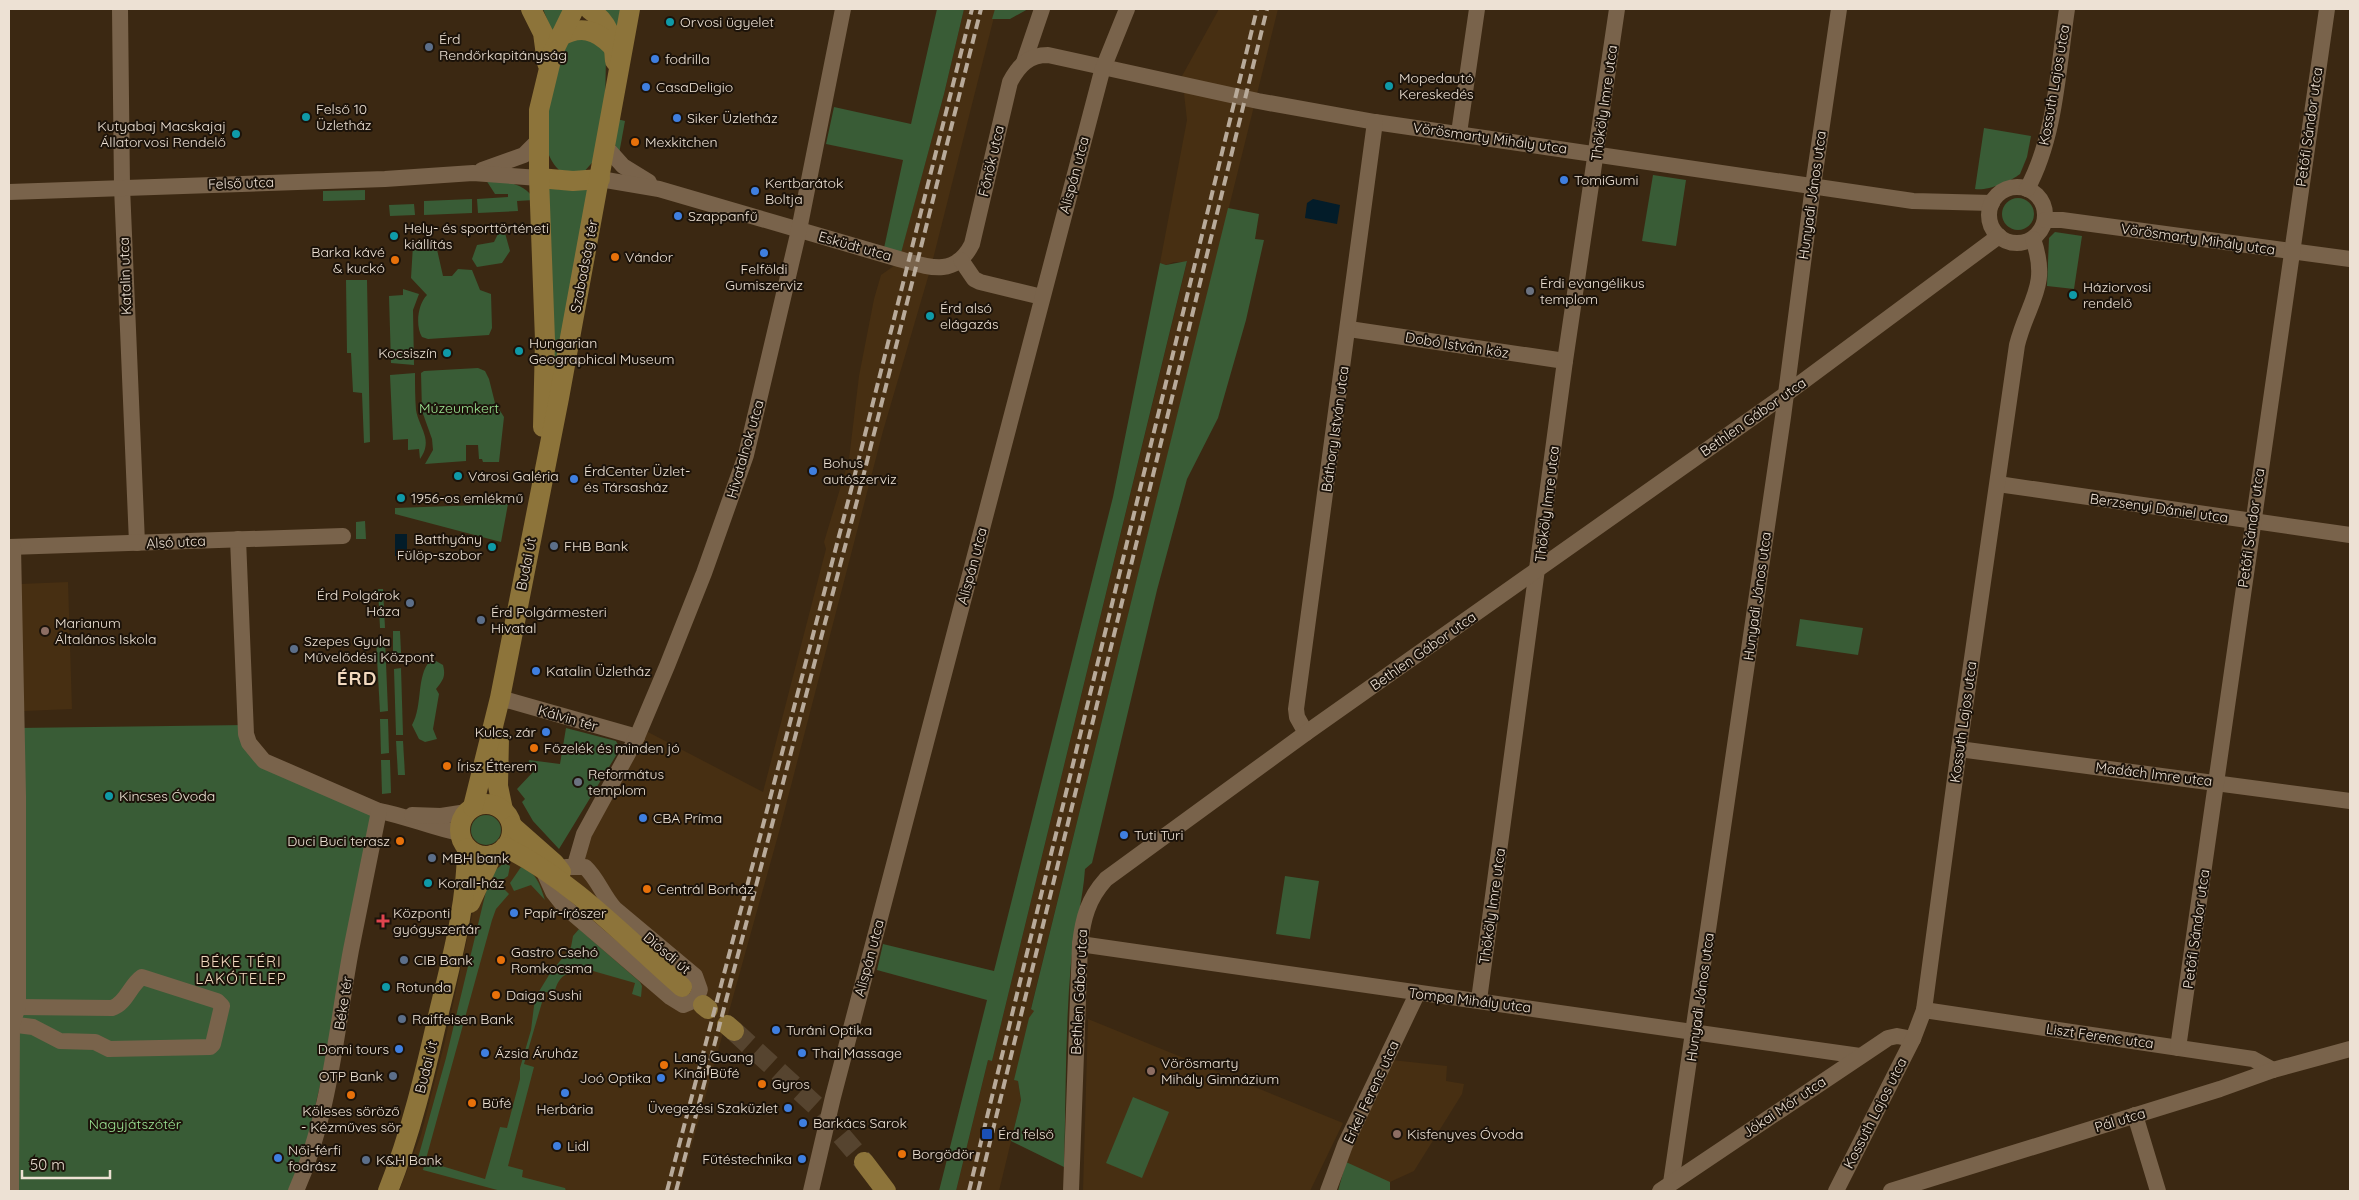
<svg xmlns="http://www.w3.org/2000/svg" width="2359" height="1200" font-family="Quicksand,sans-serif">
<style>
.built{fill:#472f12}
.green{fill:#395c36}
.water{fill:#031c29}
.lines{fill:none;stroke-linecap:round;stroke-linejoin:round}
.major-tunnel{stroke:#56442f;stroke-width:20;stroke-dasharray:20 10;stroke-linecap:butt}
.minor{stroke:#79634b;stroke-width:16}
.major{stroke:#8d743a;stroke-width:20}
.rail{stroke:#b8aa9a;stroke-width:4;stroke-dasharray:10 5;stroke-linecap:butt}
.culture-dot{fill:#0f9aa8;stroke:#1c130a;stroke-width:2}
.service-dot{fill:#5c6f8a;stroke:#1c130a;stroke-width:2}
.shop-dot{fill:#3f7fe0;stroke:#1c130a;stroke-width:2}
.food-dot{fill:#e8710a;stroke:#1c130a;stroke-width:2}
.worship-dot{fill:#6b7280;stroke:#1c130a;stroke-width:2}
.education-dot{fill:#8d6e63;stroke:#1c130a;stroke-width:2}
.health-dot{fill:#e0444e;stroke:#1c130a;stroke-width:2}
.transit-dot{fill:#1a4fb4;stroke:#1c130a;stroke-width:2}
.labels{text-anchor:middle;dominant-baseline:central;stroke-width:4;stroke-linejoin:round;paint-order:stroke}
.poi-label{font-size:14px;fill:#ede1d4;stroke:#1c130a;text-anchor:start}
.street-label{font-size:14px;fill:#ede1d4;stroke:#1c130a}
.park-label{font-size:14px;fill:#9ee996;stroke:#1c130a}
.neighbourhood-label{font-size:15px;letter-spacing:1px;fill:#f2d9bf;stroke:#1c130a}
.district-label{font-size:19px;font-weight:bold;letter-spacing:1px;fill:#f2d9bf;stroke:#1c130a}
</style>
<rect width="100%" height="100%" fill="#3b2812"/>
<g class="built">
<polygon points="964,9 996,9 931,267 883,431 779,832 679,1191 399,1191 421,1135 445,1041 477,893 496,861 510,858 571,862 648,732 763,792 826,549 824,542 849,459 859,376 874,299 881,275 898,263 944,94"/>
<polygon points="1219,9 1278,9 1031,1008 1034,1011 1015,1080 1018,1081 1021,1100 999,1191 950,1191 956,1191 988,1060 992,1061 1187,262 1174,262 1166,265 1160,263 1187,120 1182,76"/>
<polygon points="68,582 72,709 24,711 20,584"/>
<polygon points="1088,1019 1343,1123 1310,1191 1083,1191"/>
<polygon points="1392,1060 1447,1066 1446,1081 1464,1084 1462,1094 1414,1171 1390,1182 1390,1191 1338,1191 1350,1147"/>
</g>
<g class="green">
<polygon points="543,9 567,9 552,32"/>
<polygon points="600,9 627,9 621,36"/>
<polygon points="937,9 964,9 944,94 901,253 884,248 903,160 826,144 834,107 911,124"/>
<polygon points="995,9 1028,9 1010,19 992,19"/>
<path d="M594 38 606 54 605 111 597 157 583 173 559 170C529 140 555 81 565 46L572 40Z"/>
<polygon points="617,119 625,121 619,154 613,140"/>
<path d="M1984 128 2031 136 2027 157 2020 174C2010 182 1987 191 1975 189Z"/>
<polygon points="1653,175 1686,180 1676,246 1642,241"/>
<path d="M486 180C502 181 526 182 534 200L517 201 518 211 478 213 477 199 508 197V194H495Z"/>
<polygon points="547,186 561,190 593,187 555,407"/>
<polygon points="365,190 365,200 323,201 323,191"/>
<circle cx="2018" cy="214" r="16"/>
<polygon points="472,199 472,213 424,215 424,201"/>
<polygon points="414,204 415,215 390,216 389,205"/>
<path d="M1228 208 1259 214 1255 239 1264 240 1246 320 1218 418 1187 479 1157 590 1092 863 1085 869C1083 900 1074 931 1071 963 1065 1031 1066 1099 1064 1167L1011 1141 1021 1100 1018 1081 1014 1080 1029 1018 1034 1011 1031 1009Z"/>
<polygon points="2055,232 2082,236 2074,289 2047,286 2049,238"/>
<polygon points="505,233 510,251 502,263 477,267 472,259 477,245 494,242 498,234"/>
<path d="M424 242 436 245 443 276H452L458 269 472 270 480 290 491 294 492 328 489 335 428 339 422 337C415 325 418 304 427 295L411 278 413 245Z"/>
<polygon points="1187,261 992,1061 988,1060 956,1191 939,1191 987,1000 877,970 883,944 994,971 1113,497 1160,263 1166,265"/>
<polygon points="346,280 367,280 370,442 364,443 362,393 353,392 351,353 347,353"/>
<polygon points="403,289 419,294 413,310 414,365 391,363 389,296 403,295"/>
<polygon points="478,368 485,371 489,379 495,403 504,417 499,462 483,462 482,459 479,459 478,445 466,445 466,461 425,464 433,450 432,439 422,411 421,373 424,371"/>
<path d="M415 373C415 385 415 398 416 410 419 428 434 440 420 459L419 449 408 450V439L393 440 390 375Z"/>
<polygon points="508,504 501,542 395,514 395,508"/>
<polygon points="365,521 366,539 356,539 356,522"/>
<polygon points="378,589 383,589 385,628 380,628"/>
<polygon points="1800,619 1863,628 1858,655 1796,646"/>
<polygon points="393,631 400,631 401,653 393,654"/>
<polygon points="385,639 388,711 380,712 376,640"/>
<path d="M430 661H436L443 665C446 677 443 680 436 689L439 694 433 729 437 739 425 742 419 739 412 725C423 706 416 676 430 661Z"/>
<polygon points="401,668 403,735 396,735 394,669"/>
<polygon points="380,719 388,719 389,753 381,754"/>
<polygon points="246,725 255,752 379,811 351,949 296,1191 11,1191 17,728"/>
<polygon points="566,728 616,741 620,749 559,849 533,821 522,802 525,799 517,789 533,772 528,766 529,760 560,764"/>
<polygon points="396,741 403,741 405,775 398,775"/>
<polygon points="381,760 390,760 391,793 382,794"/>
<circle cx="486" cy="830" r="15"/>
<polygon points="504,863 510,866 508,876 501,881 492,877 493,872"/>
<path d="M521 867C537 873 540 885 545 900L531 885 514 891 510 883Z"/>
<polygon points="1285,876 1319,881 1310,939 1276,934"/>
<polygon points="492,883 505,890 509,894 496,909 492,920 426,1159 420,1161 418,1158 446,1058 487,887"/>
<path d="M579 929 640 982 642 986 641 997 632 994 635 983 572 965 569 973C559 977 557 984 554 993L545 992 524 1064 534 1067 508 1166 523 1170 522 1177 565 1188 566 1191H501L423 1170 425 1161 485 1179 500 1127 507 1128 520 1079V1068L531 1030 535 998 549 975 571 947 573 936Z"/>
<polygon points="1133,1097 1169,1112 1142,1178 1106,1163"/>
<polygon points="1346,1162 1390,1182 1390,1191 1338,1191"/>
</g>
<g class="water">
<polygon points="1313,199 1340,205 1337,224 1305,218 1307,203"/>
<polygon points="395,534 407,534 407,555 395,556"/>
</g>
<g class="lines">
<polyline class="major-tunnel" points="734,1031 816,1106 864,1162"/>
<g class="minor">
<polyline points="120,9 122,187 137,543"/>
<polyline points="1024,62 1042,9"/>
<polyline points="1459,133 1477,9"/>
<polyline points="606,147 623,166 649,182"/>
<polyline points="482,170 524,155 538,141"/>
<path d="M600 179 659 189 899 259C928 267 955 278 972 244L1010 82C1019 65 1029 55 1048 55L1258 101 1375 122 1913 201 1992 203"/>
<circle cx="2017" cy="215" r="28"/>
<path d="M2027 189C2056 136 2058 68 2067 9"/>
<polyline points="9,192 385,179 473,173 539,178"/>
<polyline points="2045,220 2062,220 2350,259"/>
<polyline points="961,260 974,279 980,282 1042,297"/>
<polyline points="1349,329 1565,361"/>
<polyline points="1998,484 2350,535"/>
<path d="M238 539 246 734 249 743 264 761 379 811C407 816 432 828 460 833"/>
<polyline points="9,547 343,536"/>
<polyline points="500,698 637,737"/>
<polyline points="1306,733 1297,717 1296,709 1375,122"/>
<polyline points="1959,749 2350,801"/>
<polyline points="412,815 441,816 467,812"/>
<polyline points="575,865 584,834 637,737 667,666 704,573 746,455 799,230 843,9"/>
<path d="M543 870 553 892 564 906 670 997 683 1005 695 1000 700 990 695 976 615 909C603 896 598 879 585 867H566"/>
<polyline points="1080,944 1860,1056"/>
<polyline points="1479,1000 1565,361 1617,9"/>
<polyline points="1924,1010 2253,1059 2273,1070"/>
<path d="M9 1024 33 1027 60 1041 95 1042 109 1049 210 1047 213 1044 222 1006 217 1001 142 977C130 985 126 1004 112 1008L18 1007"/>
<polyline points="2178,1048 2327,9"/>
<polyline points="2135,1115 2158,1191"/>
<polyline points="1671,1183 1783,417 1813,186 1839,9"/>
<polyline points="11,1191 12,1024 18,1007 18,796 13,547"/>
<path d="M296 1191C330 1115 336 1031 351 950 360 904 370 857 379 811"/>
<polyline points="811,1191 833,1097 1102,71 1127,9"/>
<path d="M1071 1191 1080 944C1083 918 1088 899 1106 879L1306 733 1786 394 1999 236"/>
<polyline points="1328,1191 1345,1145 1417,994"/>
<polyline points="1660,1191 1888,1038 1897,1036 1913,1039"/>
<path d="M1836 1191 1913 1039 1924 1010 1959 749 2017 345C2028 301 2050 287 2033 239"/>
<polyline points="1891,1191 2220,1089 2273,1070 2350,1049"/>
</g>
<g class="major">
<polyline points="531,9 543,33 547,63"/>
<path d="M589 9C608 22 614 39 615 61"/>
<path d="M559 37C580 25 596 29 612 46"/>
<polyline points="539,178 573,181 600,179"/>
<polyline points="543,427 545,340 539,178 539,110 553,52 574,9"/>
<polyline points="499,738 498,786 503,810"/>
<circle cx="486" cy="830" r="26"/>
<polyline points="473,807 500,698 559,398 630,9"/>
<polyline points="512,826 554,863 561,872"/>
<path d="M505 847C572 880 626 938 682 987"/>
<polyline points="470,903 492,855"/>
<polyline points="703,1005 708,1009"/>
<polyline points="727,1025 734,1031"/>
<polyline points="864,1162 886,1191"/>
<path d="M388 1191C411 1133 425 1073 439 1012 452 958 467 903 467 848"/>
</g>
<g class="rail">
<polyline points="667,1191 850,494 972,9"/>
<polyline points="676,1191 858,497 981,9"/>
<polyline points="969,1191 1257,9"/>
<polyline points="978,1191 1267,9"/>
</g>
</g>
<g class="culture-dot">
<circle cx="670" cy="22" r="5"/>
<circle cx="1389" cy="86" r="5"/>
<circle cx="306" cy="117" r="5"/>
<circle cx="236" cy="134" r="5"/>
<circle cx="394" cy="236" r="5"/>
<circle cx="2073" cy="295" r="5"/>
<circle cx="930" cy="316" r="5"/>
<circle cx="519" cy="351" r="5"/>
<circle cx="447" cy="353" r="5"/>
<circle cx="458" cy="476" r="5"/>
<circle cx="401" cy="498" r="5"/>
<circle cx="492" cy="547" r="5"/>
<circle cx="109" cy="796" r="5"/>
<circle cx="428" cy="883" r="5"/>
<circle cx="386" cy="987" r="5"/>
</g>
<g class="service-dot">
<circle cx="429" cy="47" r="5"/>
<circle cx="554" cy="546" r="5"/>
<circle cx="410" cy="603" r="5"/>
<circle cx="481" cy="620" r="5"/>
<circle cx="294" cy="649" r="5"/>
<circle cx="432" cy="858" r="5"/>
<circle cx="404" cy="960" r="5"/>
<circle cx="402" cy="1019" r="5"/>
<circle cx="393" cy="1076" r="5"/>
<circle cx="366" cy="1160" r="5"/>
</g>
<g class="shop-dot">
<circle cx="655" cy="59" r="5"/>
<circle cx="646" cy="87" r="5"/>
<circle cx="677" cy="118" r="5"/>
<circle cx="1564" cy="180" r="5"/>
<circle cx="755" cy="191" r="5"/>
<circle cx="678" cy="216" r="5"/>
<circle cx="764" cy="253" r="5"/>
<circle cx="813" cy="471" r="5"/>
<circle cx="574" cy="479" r="5"/>
<circle cx="536" cy="671" r="5"/>
<circle cx="546" cy="732" r="5"/>
<circle cx="643" cy="818" r="5"/>
<circle cx="1124" cy="835" r="5"/>
<circle cx="514" cy="913" r="5"/>
<circle cx="776" cy="1030" r="5"/>
<circle cx="399" cy="1049" r="5"/>
<circle cx="485" cy="1053" r="5"/>
<circle cx="802" cy="1053" r="5"/>
<circle cx="661" cy="1078" r="5"/>
<circle cx="565" cy="1093" r="5"/>
<circle cx="788" cy="1108" r="5"/>
<circle cx="803" cy="1123" r="5"/>
<circle cx="557" cy="1146" r="5"/>
<circle cx="278" cy="1158" r="5"/>
<circle cx="802" cy="1159" r="5"/>
</g>
<g class="food-dot">
<circle cx="635" cy="142" r="5"/>
<circle cx="615" cy="257" r="5"/>
<circle cx="395" cy="260" r="5"/>
<circle cx="534" cy="748" r="5"/>
<circle cx="447" cy="766" r="5"/>
<circle cx="400" cy="841" r="5"/>
<circle cx="647" cy="889" r="5"/>
<circle cx="501" cy="960" r="5"/>
<circle cx="496" cy="995" r="5"/>
<circle cx="664" cy="1065" r="5"/>
<circle cx="762" cy="1084" r="5"/>
<circle cx="351" cy="1095" r="5"/>
<circle cx="472" cy="1103" r="5"/>
<circle cx="902" cy="1154" r="5"/>
</g>
<g class="worship-dot">
<circle cx="1530" cy="291" r="5"/>
<circle cx="578" cy="782" r="5"/>
</g>
<g class="education-dot">
<circle cx="45" cy="631" r="5"/>
<circle cx="1151" cy="1071" r="5"/>
<circle cx="1397" cy="1134" r="5"/>
</g>
<path class="health-dot" d="M380.5 913.5h5v5h5v5h-5v5h-5v-5h-5v-5h5z"/>
<rect class="transit-dot" x="981" y="1128" width="12" height="12" rx="2.5"/>
<g class="labels">
<g class="poi-label">
<text x="680" y="22">Orvosi ügyelet</text>
<text x="439" y="39">Érd<tspan x="439" dy="16">Rendőrkapitányság</tspan></text>
<text x="665" y="59">fodrilla</text>
<text x="1399" y="78">Mopedautó<tspan x="1399" dy="16">Kereskedés</tspan></text>
<text x="656" y="87">CasaDeligio</text>
<text x="316" y="109">Felső 10<tspan x="316" dy="16">Üzletház</tspan></text>
<text x="687" y="118">Siker Üzletház</text>
<text x="226" y="126" text-anchor="end">Kutyabaj Macskajaj<tspan x="226" dy="16">Állatorvosi Rendelő</tspan></text>
<text x="645" y="142">Mexkitchen</text>
<text x="1574" y="180">TomiGumi</text>
<text x="765" y="183">Kertbarátok<tspan x="765" dy="16">Boltja</tspan></text>
<text x="688" y="216">Szappanfű</text>
<text x="404" y="228">Hely- és sporttörténeti<tspan x="404" dy="16">kiállítás</tspan></text>
<text x="385" y="252" text-anchor="end">Barka kávé<tspan x="385" dy="16">&amp; kuckó</tspan></text>
<text x="625" y="257">Vándor</text>
<text x="764" y="269" text-anchor="middle">Felföldi<tspan x="764" dy="16">Gumiszerviz</tspan></text>
<text x="1540" y="283">Érdi evangélikus<tspan x="1540" dy="16">templom</tspan></text>
<text x="2083" y="287">Háziorvosi<tspan x="2083" dy="16">rendelő</tspan></text>
<text x="940" y="308">Érd alsó<tspan x="940" dy="16">elágazás</tspan></text>
<text x="529" y="343">Hungarian<tspan x="529" dy="16">Geographical Museum</tspan></text>
<text x="437" y="353" text-anchor="end">Kocsiszín</text>
<text x="823" y="463">Bohus<tspan x="823" dy="16">autószerviz</tspan></text>
<text x="584" y="471">ÉrdCenter Üzlet-<tspan x="584" dy="16">és Társasház</tspan></text>
<text x="468" y="476">Városi Galéria</text>
<text x="411" y="498">1956-os emlékmű</text>
<text x="482" y="539" text-anchor="end">Batthyány<tspan x="482" dy="16">Fülöp-szobor</tspan></text>
<text x="564" y="546">FHB Bank</text>
<text x="400" y="595" text-anchor="end">Érd Polgárok<tspan x="400" dy="16">Háza</tspan></text>
<text x="491" y="612">Érd Polgármesteri<tspan x="491" dy="16">Hivatal</tspan></text>
<text x="55" y="623">Marianum<tspan x="55" dy="16">Általános Iskola</tspan></text>
<text x="304" y="641">Szepes Gyula<tspan x="304" dy="16">Művelődési Központ</tspan></text>
<text x="546" y="671">Katalin Üzletház</text>
<text x="536" y="732" text-anchor="end">Kulcs, zár</text>
<text x="544" y="748">Főzelék és minden jó</text>
<text x="457" y="766">Írisz Étterem</text>
<text x="588" y="774">Református<tspan x="588" dy="16">templom</tspan></text>
<text x="119" y="796">Kincses Óvoda</text>
<text x="653" y="818">CBA Príma</text>
<text x="1134" y="835">Tuti Turi</text>
<text x="390" y="841" text-anchor="end">Duci Buci terasz</text>
<text x="442" y="858">MBH bank</text>
<text x="438" y="883">Korall-ház</text>
<text x="657" y="889">Centrál Borház</text>
<text x="393" y="913">Központi<tspan x="393" dy="16">gyógyszertár</tspan></text>
<text x="524" y="913">Papír-írószer</text>
<text x="511" y="952">Gastro Csehó<tspan x="511" dy="16">Romkocsma</tspan></text>
<text x="414" y="960">CIB Bank</text>
<text x="396" y="987">Rotunda</text>
<text x="506" y="995">Daiga Sushi</text>
<text x="412" y="1019">Raiffeisen Bank</text>
<text x="786" y="1030">Turáni Optika</text>
<text x="389" y="1049" text-anchor="end">Domi tours</text>
<text x="495" y="1053">Ázsia Áruház</text>
<text x="812" y="1053">Thai Massage</text>
<text x="674" y="1057">Lang Guang<tspan x="674" dy="16">Kínai Büfé</tspan></text>
<text x="1161" y="1063">Vörösmarty<tspan x="1161" dy="16">Mihály Gimnázium</tspan></text>
<text x="383" y="1076" text-anchor="end">OTP Bank</text>
<text x="651" y="1078" text-anchor="end">Joó Optika</text>
<text x="772" y="1084">Gyros</text>
<text x="482" y="1103">Büfé</text>
<text x="778" y="1108" text-anchor="end">Üvegezési Szaküzlet</text>
<text x="565" y="1109" text-anchor="middle">Herbária</text>
<text x="351" y="1111" text-anchor="middle">Köleses söröző<tspan x="351" dy="16">- Kézműves sör</tspan></text>
<text x="813" y="1123">Barkács Sarok</text>
<text x="998" y="1134">Érd felső</text>
<text x="1407" y="1134">Kisfenyves Óvoda</text>
<text x="567" y="1146">Lidl</text>
<text x="288" y="1150">Női-férfi<tspan x="288" dy="16">fodrász</tspan></text>
<text x="912" y="1154">Borgödör</text>
<text x="792" y="1159" text-anchor="end">Fűtéstechnika</text>
<text x="376" y="1160">K&amp;H Bank</text>
</g>
<g class="street-label">
<text transform="translate(2054 85) rotate(-80)">Kossuth Lajos utca</text>
<text transform="translate(1604 103) rotate(-82)">Thököly Imre utca</text>
<text transform="translate(2309 127) rotate(-82)">Petőfi Sándor utca</text>
<text transform="translate(1490 138) rotate(8)">Vörösmarty Mihály utca</text>
<text transform="translate(991 161) rotate(-77)">Főnök utca</text>
<text transform="translate(1074 175) rotate(-75)">Alispán utca</text>
<text transform="translate(241 183) rotate(-2)">Felső utca</text>
<text transform="translate(1812 195) rotate(-82)">Hunyadi János utca</text>
<text transform="translate(2198 239) rotate(8)">Vörösmarty Mihály utca</text>
<text transform="translate(855 246) rotate(16)">Esküdt utca</text>
<text transform="translate(584 266) rotate(-79)">Szabadság tér</text>
<text transform="translate(125 276) rotate(-92)">Katalin utca</text>
<text transform="translate(1457 345) rotate(9)">Dobó István köz</text>
<text transform="translate(1753 417) rotate(-35)">Bethlen Gábor utca</text>
<text transform="translate(1335 429) rotate(-82)">Báthory István utca</text>
<text transform="translate(745 449) rotate(-74)">Hivatalnok utca</text>
<text transform="translate(1547 504) rotate(-83)">Thököly Imre utca</text>
<text transform="translate(2159 508) rotate(8)">Berzsenyi Dániel utca</text>
<text transform="translate(2251 528) rotate(-82)">Petőfi Sándor utca</text>
<text transform="translate(176 542) rotate(-3)">Alsó utca</text>
<text transform="translate(526 564) rotate(-79)">Budai út</text>
<text transform="translate(972 566) rotate(-75)">Alispán utca</text>
<text transform="translate(1757 596) rotate(-82)">Hunyadi János utca</text>
<text transform="translate(1423 651) rotate(-35)">Bethlen Gábor utca</text>
<text transform="translate(568 718) rotate(16)">Kálvin tér</text>
<text transform="translate(1963 722) rotate(-82)">Kossuth Lajos utca</text>
<text transform="translate(2154 774) rotate(7)">Madách Imre utca</text>
<text transform="translate(1492 906) rotate(-82)">Thököly Imre utca</text>
<text transform="translate(2196 929) rotate(-82)">Petőfi Sándor utca</text>
<text transform="translate(667 953) rotate(40)">Diósdi út</text>
<text transform="translate(869 958) rotate(-75)">Alispán utca</text>
<text transform="translate(1079 992) rotate(-87)">Bethlen Gábor utca</text>
<text transform="translate(1700 997) rotate(-82)">Hunyadi János utca</text>
<text transform="translate(1470 1000) rotate(7)">Tompa Mihály utca</text>
<text transform="translate(343 1003) rotate(-81)">Béke tér</text>
<text transform="translate(2100 1036) rotate(8)">Liszt Ferenc utca</text>
<text transform="translate(426 1067) rotate(-76)">Budai út</text>
<text transform="translate(1371 1092) rotate(-65)">Erkel Ferenc utca</text>
<text transform="translate(1784 1107) rotate(-34)">Jókai Mór utca</text>
<text transform="translate(1875 1113) rotate(-63)">Kossuth Lajos utca</text>
<text transform="translate(2120 1120) rotate(-17)">Pál utca</text>
</g>
<g class="park-label">
<text x="459" y="408">Múzeumkert</text>
<text x="135" y="1124">Nagyjátszótér</text>
</g>
<g class="neighbourhood-label">
<text x="241" y="961">BÉKE TÉRI<tspan x="241" dy="17">LAKÓTELEP</tspan></text>
</g>
<g class="district-label">
<text x="357" y="678">ÉRD</text>
</g>
</g>
<rect width="2359" height="1200" fill="none" stroke="#ede1d4" stroke-width="20"/>
<path d="M22 1170v8h88v-8" fill="none" stroke="#ede1d4" stroke-width="2.5"/>
<text x="30" y="1170" font-size="15" fill="#ede1d4" stroke="#1c130a" stroke-width="4" paint-order="stroke">50 m</text>
</svg>
